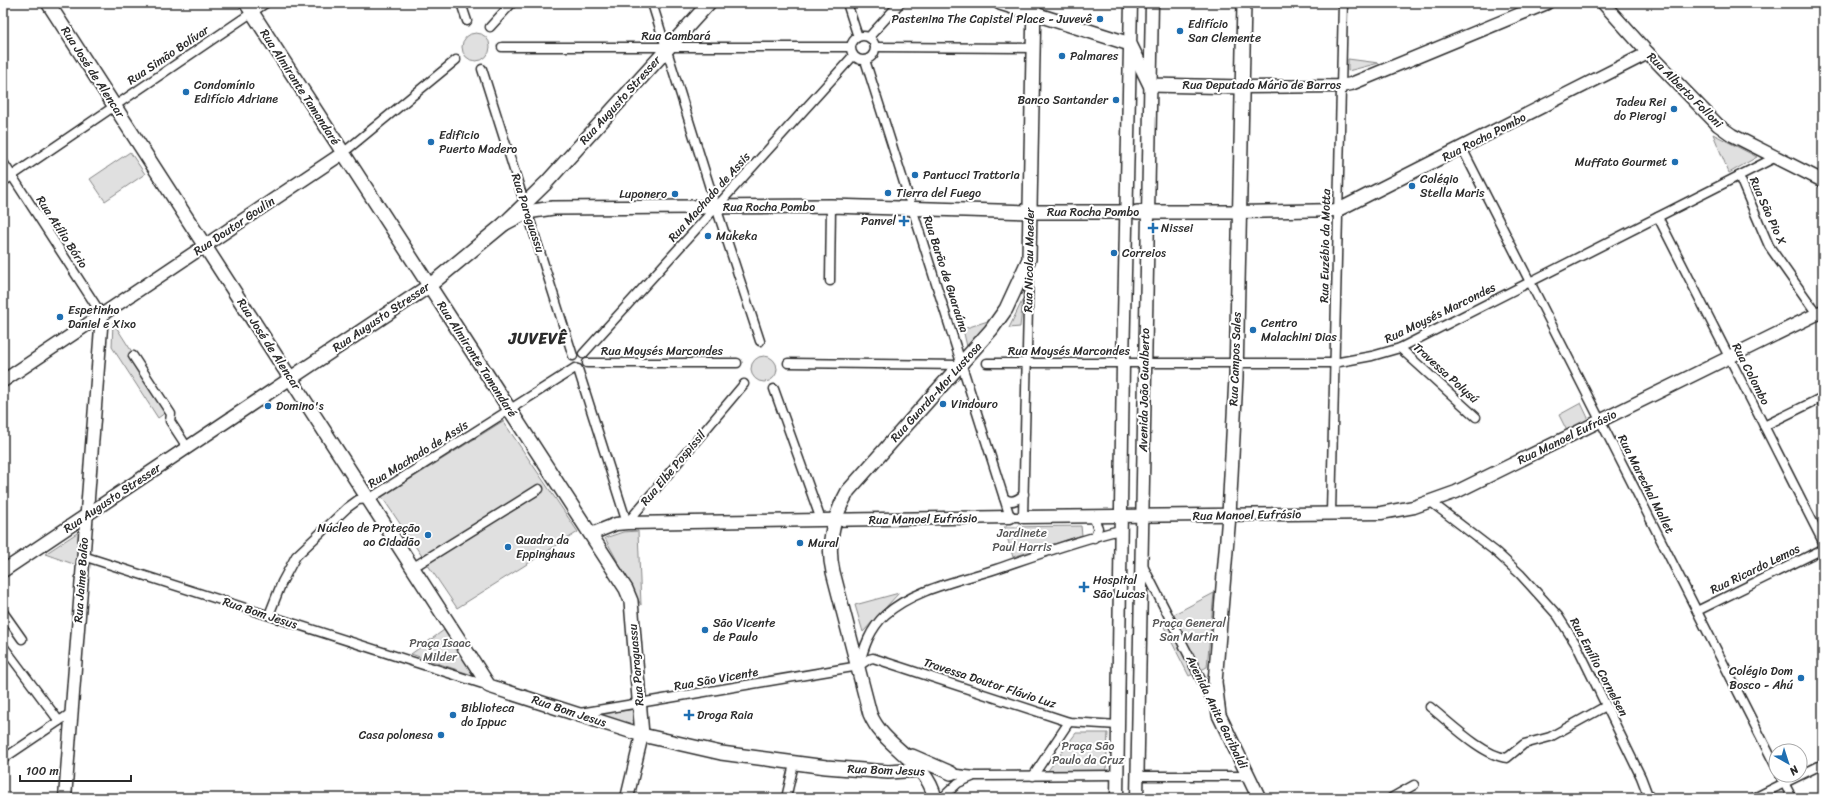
<svg xmlns="http://www.w3.org/2000/svg" width="1826" height="801" font-family="Sriracha,sans-serif">
<style>
.green{fill:#e0e0e0;stroke:#868686}
.lines{fill:none;stroke-linecap:round;stroke-linejoin:round}
.street-casing{stroke:#2b2b2b;stroke-width:11}
.secondary-casing{stroke:#2b2b2b;stroke-width:15}
.primary-casing{stroke:#2b2b2b;stroke-width:16}
.street{stroke:#fff;stroke-width:8}
.secondary{stroke:#fff;stroke-width:12}
.primary{stroke:#fff;stroke-width:13}
.poi-dot{fill:#1f6fb2;stroke:#fff;stroke-width:1.5}
.labels{text-anchor:middle;dominant-baseline:central;stroke-width:4;stroke-linejoin:round;paint-order:stroke}
.poi-label{font-size:12px;fill:#2b2b2b;stroke:#fff;text-anchor:start}
.street-label{font-size:12px;fill:#2b2b2b;stroke:#fff}
.park-label{font-size:12px;fill:#585858;stroke:#fff}
.district-label{font-size:16px;font-weight:bold;letter-spacing:1px;fill:#2b2b2b;stroke:#fff}
</style>
<rect width="100%" height="100%" fill="#fff"/>
<filter id="ink" filterUnits="userSpaceOnUse"><feTurbulence type="fractalNoise" baseFrequency=".025" numOctaves="2"/><feDisplacementMap in="SourceGraphic" scale="8" xChannelSelector="R" yChannelSelector="G"/><feConvolveMatrix kernelMatrix="1 2 1 2 8 2 1 2 1" color-interpolation-filters="sRGB"/></filter>
<g filter="url(#ink)">
<g class="green">
<circle cx="476" cy="47" r="14"/>
<polygon points="1348,59 1379,63 1348,71"/>
<polygon points="1713,134 1757,157 1729,173"/>
<polygon points="130,152 145,174 105,201 90,179"/>
<polygon points="1023,299 1020,327 1009,328"/>
<polygon points="991,320 968,351 963,329"/>
<polygon points="113,322 169,410 158,418 112,347"/>
<circle cx="764" cy="369" r="13"/>
<polygon points="1581,403 1589,420 1567,431 1559,415"/>
<polygon points="503,421 578,532 457,608 382,497"/>
<polygon points="1081,526 1082,535 1013,557 1004,527"/>
<polygon points="83,529 79,566 45,554"/>
<polygon points="638,531 641,605 605,538 623,532"/>
<polygon points="899,593 863,632 855,605"/>
<polygon points="1214,593 1207,667 1189,676 1161,621"/>
<polygon points="444,630 475,676 411,654"/>
<polygon points="636,709 638,730 593,715"/>
<polygon points="1076,733 1108,733 1106,772 1047,772"/>
</g>
<g class="lines">
<defs>
<g id="street">
<polyline points="461,3 467,21"/>
<polyline points="652,3 716,207 760,341"/>
<polyline points="847,3 858,37"/>
<polyline points="490,27 512,3"/>
<circle cx="863" cy="48" r="12"/>
<polyline points="869,37 900,3"/>
<polyline points="502,47 850,47"/>
<polyline points="875,47 1034,48"/>
<polyline points="865,60 1010,517 1023,517 1029,266"/>
<polyline points="482,69 573,356"/>
<polyline points="1462,148 1776,767"/>
<polyline points="343,153 456,60"/>
<polyline points="3,162 102,315"/>
<polyline points="1739,176 1769,246 1817,314"/>
<polyline points="3,182 266,3"/>
<polyline points="1658,217 1823,542"/>
<polyline points="830,281 831,206"/>
<polyline points="1400,348 1476,417"/>
<polyline points="583,354 853,56"/>
<polyline points="133,356 171,414 170,421 187,447"/>
<polyline points="587,363 737,363"/>
<polyline points="788,363 961,365"/>
<polyline points="987,363 1334,363 1372,356 1400,348 1776,157"/>
<polyline points="578,369 627,523"/>
<polyline points="774,389 821,520"/>
<polyline points="1764,426 1823,397"/>
<path d="M1004 498C1011 504 1018 500 1024 494"/>
<polyline points="1431,502 1496,552 1520,574 1558,616 1577,646 1641,777 1649,798"/>
<polyline points="1331,513 1343,3"/>
<polyline points="1093,517 1098,528 1094,538"/>
<polyline points="627,523 744,384"/>
<polyline points="83,556 489,686"/>
<polyline points="1142,564 1215,707"/>
<polyline points="412,568 539,489"/>
<polyline points="1697,611 1823,549"/>
<polyline points="3,612 22,639"/>
<polyline points="269,615 282,582 296,556 347,508 358,500 369,499 575,368"/>
<polyline points="3,646 59,721"/>
<path d="M859 666C864 647 870 629 885 615 914 589 959 581 996 569 1037 555 1078 540 1120 530"/>
<path d="M1430 707C1449 722 1483 756 1507 758L1524 744 1550 737 1606 706"/>
<polyline points="580,713 859,666 869,659 873,658 1069,722 1118,725"/>
<polyline points="3,759 71,713"/>
<polyline points="948,773 975,776 1117,775"/>
<polyline points="1780,775 1792,798"/>
<polyline points="1033,776 1069,722"/>
<polyline points="1137,776 1248,776"/>
<polyline points="786,798 794,764"/>
<polyline points="942,798 958,783 972,777"/>
<polyline points="1391,798 1414,785"/>
<polyline points="1754,798 1823,764"/>
</g>
<g id="secondary">
<polyline points="1603,3 1648,53 1718,125 1732,135 1823,181"/>
<polyline points="1242,87 1341,86 1351,84 1547,3"/>
<polyline points="1238,212 1338,210 1648,53"/>
<polyline points="3,381 343,153"/>
<polyline points="1023,517 1381,513 1414,507 1456,492 1823,311"/>
<polyline points="591,534 616,524 627,523 1010,517"/>
<polyline points="3,571 291,378"/>
<polyline points="65,798 102,315"/>
<polyline points="627,798 642,735"/>
<polyline points="1117,798 1123,363 1131,3"/>
<polyline points="1137,798 1152,3"/>
</g>
<g id="primary">
<polyline points="48,3 489,686 642,735 721,753 826,767 888,772 921,770"/>
<polyline points="246,3 626,589 631,601 642,735"/>
<polyline points="1000,3 1130,44 1150,85 1242,87"/>
<polyline points="1244,3 1236,377 1229,515 1215,682 1219,715 1259,798"/>
<polyline points="1137,212 1238,212"/>
<polyline points="504,224 527,212 553,208 831,206 1030,212 1127,212"/>
<polyline points="291,378 429,286 504,224 546,183 709,3"/>
<polyline points="912,756 951,773"/>
<path d="M935 798C926 760 884 748 870 714L833 572C826 543 833 517 848 491L991 330 1006 309 1029 259 1034 3"/>
</g>
</defs>
<use href="#street" class="street-casing"/>
<use href="#secondary" class="secondary-casing"/>
<use href="#primary" class="primary-casing"/>
<use href="#street" class="street"/>
<use href="#secondary" class="secondary"/>
<use href="#primary" class="primary"/>
</g>
</g>
<g class="poi-dot">
<circle cx="1100" cy="19" r="4"/>
<circle cx="1180" cy="31" r="4"/>
<circle cx="1062" cy="56" r="4"/>
<circle cx="186" cy="92" r="4"/>
<circle cx="1116" cy="100" r="4"/>
<circle cx="1674" cy="109" r="4"/>
<circle cx="431" cy="142" r="4"/>
<circle cx="1675" cy="162" r="4"/>
<circle cx="915" cy="175" r="4"/>
<circle cx="1412" cy="186" r="4"/>
<circle cx="888" cy="193" r="4"/>
<circle cx="675" cy="194" r="4"/>
<path d="M902 215h4v4h4v4h-4v4h-4v-4h-4v-4h4z"/>
<path d="M1151 222h4v4h4v4h-4v4h-4v-4h-4v-4h4z"/>
<circle cx="708" cy="236" r="4"/>
<circle cx="1114" cy="253" r="4"/>
<circle cx="60" cy="317" r="4"/>
<circle cx="1253" cy="330" r="4"/>
<circle cx="943" cy="404" r="4"/>
<circle cx="268" cy="406" r="4"/>
<circle cx="428" cy="535" r="4"/>
<circle cx="800" cy="543" r="4"/>
<circle cx="508" cy="547" r="4"/>
<path d="M1082 581h4v4h4v4h-4v4h-4v-4h-4v-4h4z"/>
<circle cx="705" cy="630" r="4"/>
<circle cx="1801" cy="678" r="4"/>
<circle cx="453" cy="715" r="4"/>
<path d="M687 709h4v4h4v4h-4v4h-4v-4h-4v-4h4z"/>
<circle cx="441" cy="735" r="4"/>
</g>
<g class="labels">
<g class="poi-label">
<text x="1092" y="19" text-anchor="end">Pastenina The Capistel Place - Juvevê</text>
<text x="1188" y="24">Edifício<tspan x="1188" dy="14">San Clemente</tspan></text>
<text x="1070" y="56">Palmares</text>
<text x="194" y="85">Condomínio<tspan x="194" dy="14">Edifício Adriane</tspan></text>
<text x="1108" y="100" text-anchor="end">Banco Santander</text>
<text x="1666" y="102" text-anchor="end">Tadeu Rei<tspan x="1666" dy="14">do Pierogi</tspan></text>
<text x="439" y="135">Edificio<tspan x="439" dy="14">Puerto Madero</tspan></text>
<text x="1667" y="162" text-anchor="end">Muffato Gourmet</text>
<text x="923" y="175">Pantucci Trattoria</text>
<text x="1420" y="179">Colégio<tspan x="1420" dy="14">Stella Maris</tspan></text>
<text x="896" y="193">Tierra del Fuego</text>
<text x="667" y="194" text-anchor="end">Luponero</text>
<text x="896" y="221" text-anchor="end">Panvel</text>
<text x="1161" y="228">Nissei</text>
<text x="716" y="236">Mukeka</text>
<text x="1122" y="253">Correios</text>
<text x="68" y="310">Espetinho<tspan x="68" dy="14">Daniel e Xixo</tspan></text>
<text x="1261" y="323">Centro<tspan x="1261" dy="14">Malachini Dias</tspan></text>
<text x="951" y="404">Vindouro</text>
<text x="276" y="406">Domino's</text>
<text x="420" y="528" text-anchor="end">Núcleo de Proteção<tspan x="420" dy="14">ao Cidadão</tspan></text>
<text x="516" y="540">Quadra da<tspan x="516" dy="14">Eppinghaus</tspan></text>
<text x="808" y="543">Mural</text>
<text x="1093" y="580">Hospital<tspan x="1093" dy="14">São Lucas</tspan></text>
<text x="713" y="623">São Vicente<tspan x="713" dy="14">de Paulo</tspan></text>
<text x="1793" y="671" text-anchor="end">Colégio Dom<tspan x="1793" dy="14">Bosco - Ahú</tspan></text>
<text x="461" y="708">Biblioteca<tspan x="461" dy="14">do Ippuc</tspan></text>
<text x="697" y="715">Droga Raia</text>
<text x="433" y="735" text-anchor="end">Casa polonesa</text>
</g>
<g class="street-label">
<text x="676" y="36">Rua Cambará</text>
<text transform="translate(168 55) rotate(-34)">Rua Simão Bolívar</text>
<text transform="translate(93 72) rotate(57)">Rua José de Alencar</text>
<text x="1262" y="85">Rua Deputado Mário de Barros</text>
<text transform="translate(300 87) rotate(57)">Rua Almirante Tamandaré</text>
<text transform="translate(1685 90) rotate(45)">Rua Alberto Folloni</text>
<text transform="translate(620 100) rotate(-48)">Rua Augusto Stresser</text>
<text transform="translate(1484 137) rotate(-27)">Rua Rocha Pombo</text>
<text transform="translate(709 197) rotate(-48)">Rua Machado de Assis</text>
<text x="769" y="207">Rua Rocha Pombo</text>
<text transform="translate(1768 211) rotate(66)">Rua São Pio X</text>
<text x="1093" y="212">Rua Rocha Pombo</text>
<text transform="translate(528 213) rotate(72)">Rua Paraguassu</text>
<text transform="translate(234 226) rotate(-34)">Rua Doutor Goulin</text>
<text transform="translate(62 232) rotate(57)">Rua Atílio Bório</text>
<text transform="translate(1325 246) rotate(-89)">Rua Euzébio da Motta</text>
<text transform="translate(1029 260) rotate(-89)">Rua Nicolau Maeder</text>
<text transform="translate(946 274) rotate(72)">Rua Barão de Guaraúna</text>
<text transform="translate(1440 313) rotate(-26)">Rua Moysés Marcondes</text>
<text transform="translate(381 317) rotate(-34)">Rua Augusto Stresser</text>
<text transform="translate(269 344) rotate(57)">Rua José de Alencar</text>
<text x="662" y="351">Rua Moysés Marcondes</text>
<text x="1069" y="351">Rua Moysés Marcondes</text>
<text transform="translate(477 359) rotate(57)">Rua Almirante Tamandaré</text>
<text transform="translate(1235 359) rotate(-88)">Rua Campos Sales</text>
<text transform="translate(1446 373) rotate(42)">Travessa Polysú</text>
<text transform="translate(1751 374) rotate(63)">Rua Colombo</text>
<text transform="translate(1144 390) rotate(-89)">Avenida João Gualberto</text>
<text transform="translate(936 392) rotate(-48)">Rua Guarda-Mor Lustosa</text>
<text transform="translate(1567 437) rotate(-26)">Rua Manoel Eufrásio</text>
<text transform="translate(418 454) rotate(-32)">Rua Machado de Assis</text>
<text transform="translate(673 468) rotate(-50)">Rua Elbe Pospissil</text>
<text transform="translate(1646 484) rotate(63)">Rua Marechal Mallet</text>
<text transform="translate(112 498) rotate(-34)">Rua Augusto Stresser</text>
<text transform="translate(1247 515) rotate(-1)">Rua Manoel Eufrásio</text>
<text transform="translate(923 519) rotate(-1)">Rua Manoel Eufrásio</text>
<text transform="translate(1755 569) rotate(-26)">Rua Ricardo Lemos</text>
<text transform="translate(81 580) rotate(-86)">Rua Jaime Balão</text>
<text transform="translate(260 613) rotate(18)">Rua Bom Jesus</text>
<text transform="translate(636 665) rotate(-95)">Rua Paraguassu</text>
<text transform="translate(1599 667) rotate(62)">Rua Emílio Cornelsen</text>
<text transform="translate(716 679) rotate(-10)">Rua São Vicente</text>
<text transform="translate(990 683) rotate(18)">Travessa Doutor Flávio Luz</text>
<text transform="translate(569 711) rotate(18)">Rua Bom Jesus</text>
<text transform="translate(1217 712) rotate(64)">Avenida Anita Garibaldi</text>
<text transform="translate(886 770) rotate(2)">Rua Bom Jesus</text>
</g>
<g class="park-label">
<text x="1022" y="533">Jardinete<tspan x="1022" dy="14">Paul Harris</tspan></text>
<text x="1189" y="623">Praça General<tspan x="1189" dy="14">San Martin</tspan></text>
<text x="440" y="643">Praça Isaac<tspan x="440" dy="14">Milder</tspan></text>
<text x="1088" y="746">Praça São<tspan x="1088" dy="14">Paulo da Cruz</tspan></text>
</g>
<g class="district-label">
<text x="538" y="338">JUVEVÊ</text>
</g>
</g>
<rect width="1826" height="801" fill="none" stroke="#fff" stroke-width="16"/>
<rect x="8" y="8" width="1810" height="785" fill="none" stroke="#2b2b2b" stroke-width="1.5" filter="url(#ink)"/>
<g transform="translate(1788 763) rotate(141)"><circle r="19" fill="#ffffff" stroke="#aaaaaa"/>
<path d="M0-3L7 15L0 10L-7 15Z" fill="#1f6fb2"/>
<text y="-6" font-size="11" font-weight="bold" text-anchor="middle" fill="#2b2b2b">N</text>
</g>
<path d="M20 775v6h111v-6" fill="none" stroke="#2b2b2b" stroke-width="2"/>
<text x="26" y="775" font-size="12" fill="#2b2b2b" stroke="#ffffff" stroke-width="3" paint-order="stroke">100 m</text>
</svg>
